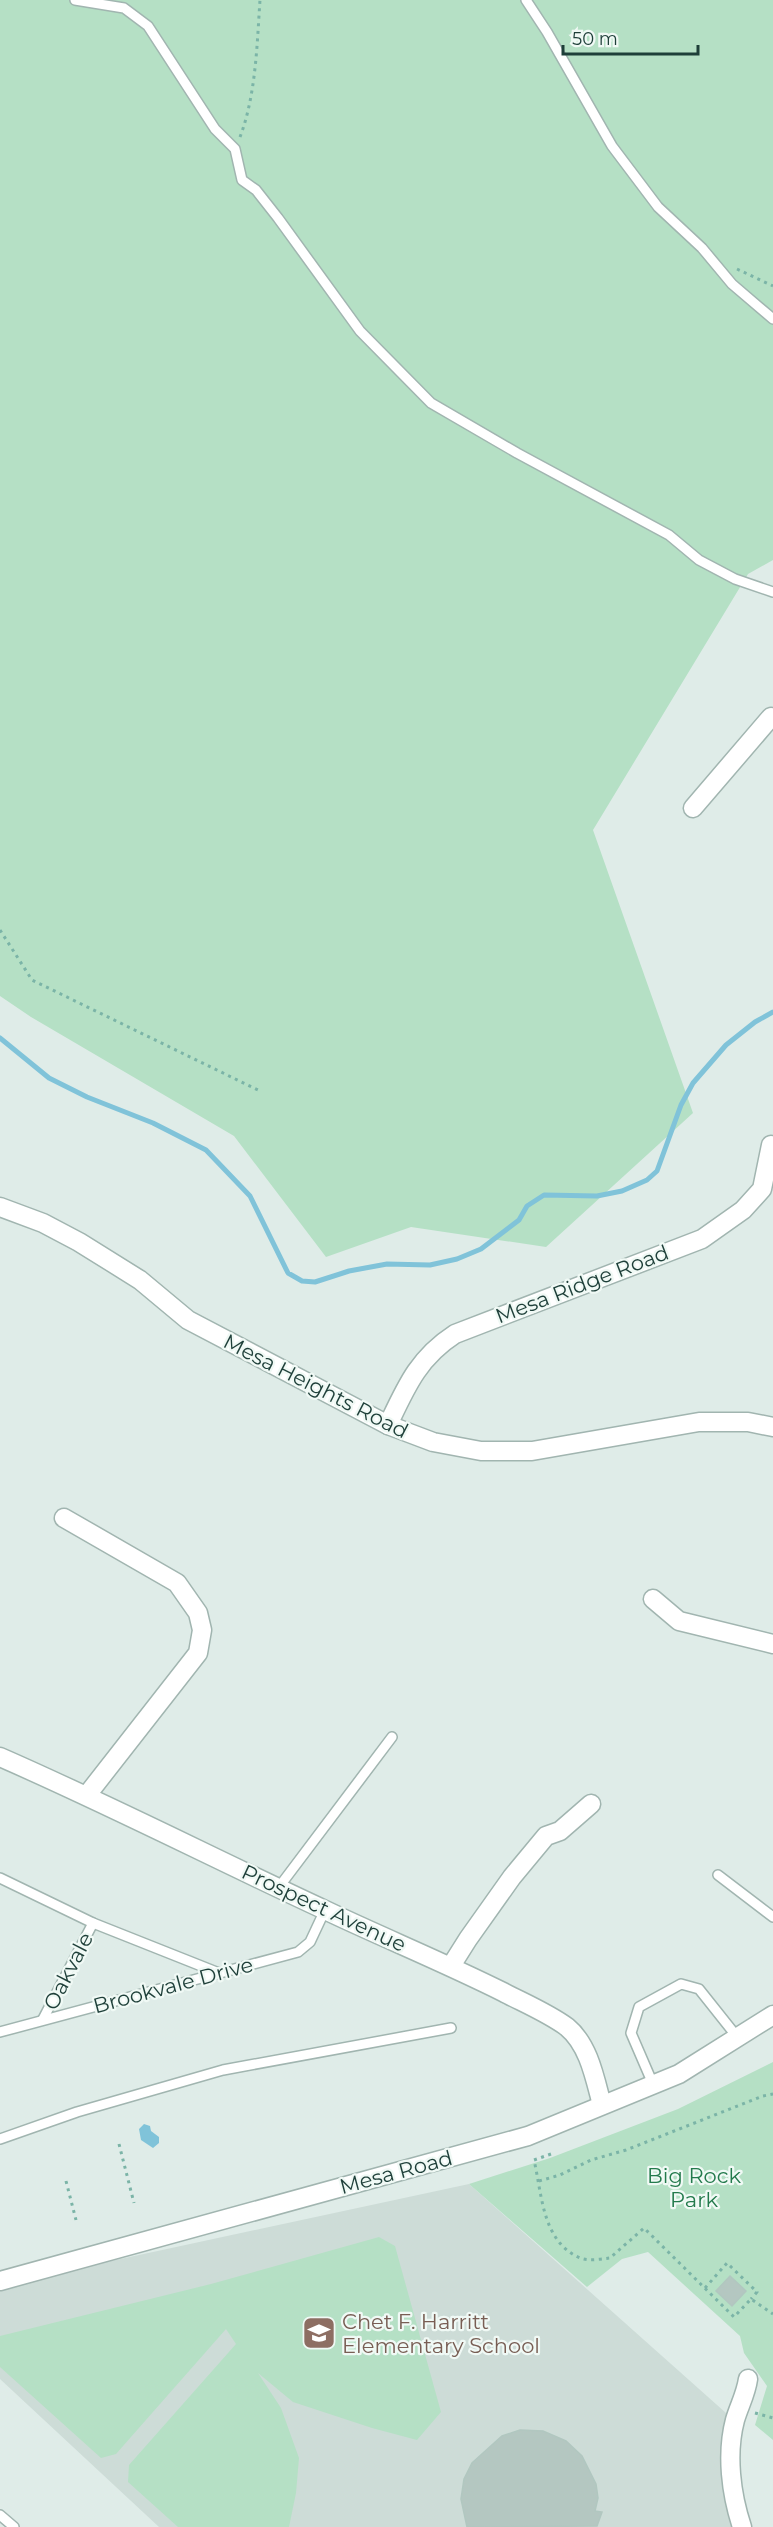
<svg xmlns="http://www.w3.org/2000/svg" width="773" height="2527" font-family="Montserrat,sans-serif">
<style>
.built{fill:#cddcd7}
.green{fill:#b5e0c5}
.water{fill:#80c3d9}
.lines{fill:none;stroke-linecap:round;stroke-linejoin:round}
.stream{stroke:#80c3d9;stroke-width:5}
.building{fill:#b4c7c1;stroke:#b1c7c0;stroke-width:1.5}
.service-casing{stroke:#a1b5b0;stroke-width:12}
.minor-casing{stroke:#a1b5b0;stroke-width:21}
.tertiary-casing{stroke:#a1b5b0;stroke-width:21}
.path{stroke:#7bb4a7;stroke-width:3;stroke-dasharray:3 4.5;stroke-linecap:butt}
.service{stroke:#fff;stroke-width:9}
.minor{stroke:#fff;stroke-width:18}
.tertiary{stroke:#fff;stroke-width:18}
.labels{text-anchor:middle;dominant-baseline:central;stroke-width:4.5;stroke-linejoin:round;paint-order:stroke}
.street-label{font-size:21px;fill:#1e3f39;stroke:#f0f9f5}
.park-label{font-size:21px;fill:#237a4c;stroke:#f0f9f5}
.education-label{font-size:21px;fill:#785e54;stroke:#f0f9f5;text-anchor:start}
</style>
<rect width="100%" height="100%" fill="#dfece8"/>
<polygon class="built" points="469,2184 735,2421 730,2461 746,2527 159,2527 0,2379 0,2285"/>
<g class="green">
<polygon points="0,0 773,0 773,560 748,574 593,830 693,1113 546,1247 411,1227 326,1257 234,1136 31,1017 0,996"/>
<polygon points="773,2062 773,2440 755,2425 767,2386 744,2353 740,2336 648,2252 622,2259 587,2287 469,2184 550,2158 678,2109"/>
<polygon points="379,2237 395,2246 441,2412 417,2440 372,2428 293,2402 258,2373 281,2408 299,2458 296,2493 289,2527 178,2527 128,2482 129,2465 236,2344 226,2329 116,2454 101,2458 0,2367 0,2336 211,2284"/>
</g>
<polygon class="water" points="144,2124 150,2126 151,2131 159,2137 159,2143 153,2148 141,2140 139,2129"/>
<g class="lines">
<polyline class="stream" points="0,1038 49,1078 87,1097 153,1123 206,1150 250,1196 288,1273 302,1281 315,1282 349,1271 387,1264 430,1265 457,1259 481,1249 519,1220 527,1206 544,1195 597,1196 622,1191 647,1180 657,1171 681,1105 693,1083 726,1045 755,1022 773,1012"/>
</g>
<g class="building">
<polygon points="730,2276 746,2291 732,2306 716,2291"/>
<polygon points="520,2430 543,2431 566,2441 582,2456 596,2484 598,2498 595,2511 602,2512 597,2526 467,2527 461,2499 464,2479 472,2463 502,2436"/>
</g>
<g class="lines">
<defs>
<g id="service">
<polyline points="75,0 124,8 148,26 215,129 235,149 242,180 256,190 278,218 360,331 431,403 517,453 669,535 699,560 735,579 773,592"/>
<polyline points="526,0 547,32 612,146 658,207 702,248 732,284 773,319"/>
<polyline points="718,1875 773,1917"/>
<polyline points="0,1878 93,1923 219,1973"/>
<polyline points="279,1887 392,1737"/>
<polyline points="43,2019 93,1923"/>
<polyline points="0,2032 298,1952 310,1942 325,1910"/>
<polyline points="653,2084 631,2033 639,2007 681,1984 699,1989 738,2038"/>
<polyline points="0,2139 77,2112 223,2070 451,2028"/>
<polyline points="0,2515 14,2527"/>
</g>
<g id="minor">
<polyline points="693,808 771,717 773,718"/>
<polyline points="0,1207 43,1223 79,1242 140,1280 188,1320 388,1425 433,1442 481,1451 532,1451 699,1422 748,1422 773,1427"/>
<path d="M388 1425C406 1387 418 1358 455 1334L702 1239 743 1210 762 1189 771 1145"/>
<polyline points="64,1518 177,1583 198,1613 202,1630 198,1653 87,1795"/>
<polyline points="653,1599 679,1621 773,1644"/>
<polyline points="451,1966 468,1939 512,1877 546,1836 560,1831 591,1804"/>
<path d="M742 2527C731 2494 726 2454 735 2420 739 2406 746 2394 748 2379"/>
</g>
<g id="tertiary">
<path d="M0 1757C110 1805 217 1860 325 1910 384 1938 445 1963 503 1992 524 2003 548 2013 567 2027 589 2045 595 2079 602 2105"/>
<polyline points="0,2281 528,2136 679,2074 773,2015"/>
</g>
</defs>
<use href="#service" class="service-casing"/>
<use href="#minor" class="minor-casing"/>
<use href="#tertiary" class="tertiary-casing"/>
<g class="path">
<path d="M240 137C256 95 257 44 260 0"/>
<polyline points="737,269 773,286"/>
<polyline points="0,930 32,980 260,1091"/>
<polyline points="119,2144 134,2203"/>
<path d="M551 2154 534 2160C542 2194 542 2240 578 2257 587 2262 600 2259 610 2258L644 2228 734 2317 751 2299 773 2314"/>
<polyline points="66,2181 76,2220"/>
<polyline points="539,2181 560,2175 591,2160 626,2150 763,2096 773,2094"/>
<polyline points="705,2288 727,2263 757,2292 751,2299"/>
<polyline points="755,2413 773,2418"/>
</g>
<use href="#service" class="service"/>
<use href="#minor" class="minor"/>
<use href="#tertiary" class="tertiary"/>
</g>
<defs>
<symbol id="school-square" viewBox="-11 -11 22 22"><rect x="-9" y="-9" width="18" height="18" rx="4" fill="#8d6e63" stroke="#f0f9f5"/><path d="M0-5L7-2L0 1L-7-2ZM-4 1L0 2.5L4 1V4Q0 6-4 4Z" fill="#fff"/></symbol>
</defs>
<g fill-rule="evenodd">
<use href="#school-square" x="300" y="2314" width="38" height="38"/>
</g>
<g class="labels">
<g class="street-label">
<text transform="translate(582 1284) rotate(-21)">Mesa Ridge Road</text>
<text transform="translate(316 1386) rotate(27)">Mesa Heights Road</text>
<text transform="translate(324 1908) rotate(25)">Prospect Avenue</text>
<text transform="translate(68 1971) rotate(-63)">Oakvale</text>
<text transform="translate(173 1985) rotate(-15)">Brookvale Drive</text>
<text transform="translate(396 2172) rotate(-15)">Mesa Road</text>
</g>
<g class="park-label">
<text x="694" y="2175">Big Rock<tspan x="694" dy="24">Park</tspan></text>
</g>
<g class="education-label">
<text x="342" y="2321">Chet F. Harritt<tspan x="342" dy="24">Elementary School</tspan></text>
</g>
</g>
<path d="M563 45v9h135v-9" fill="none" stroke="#1e3f39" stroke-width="3"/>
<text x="572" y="45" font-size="18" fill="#1e3f39" stroke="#f0f9f5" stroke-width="4.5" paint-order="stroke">50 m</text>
</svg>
